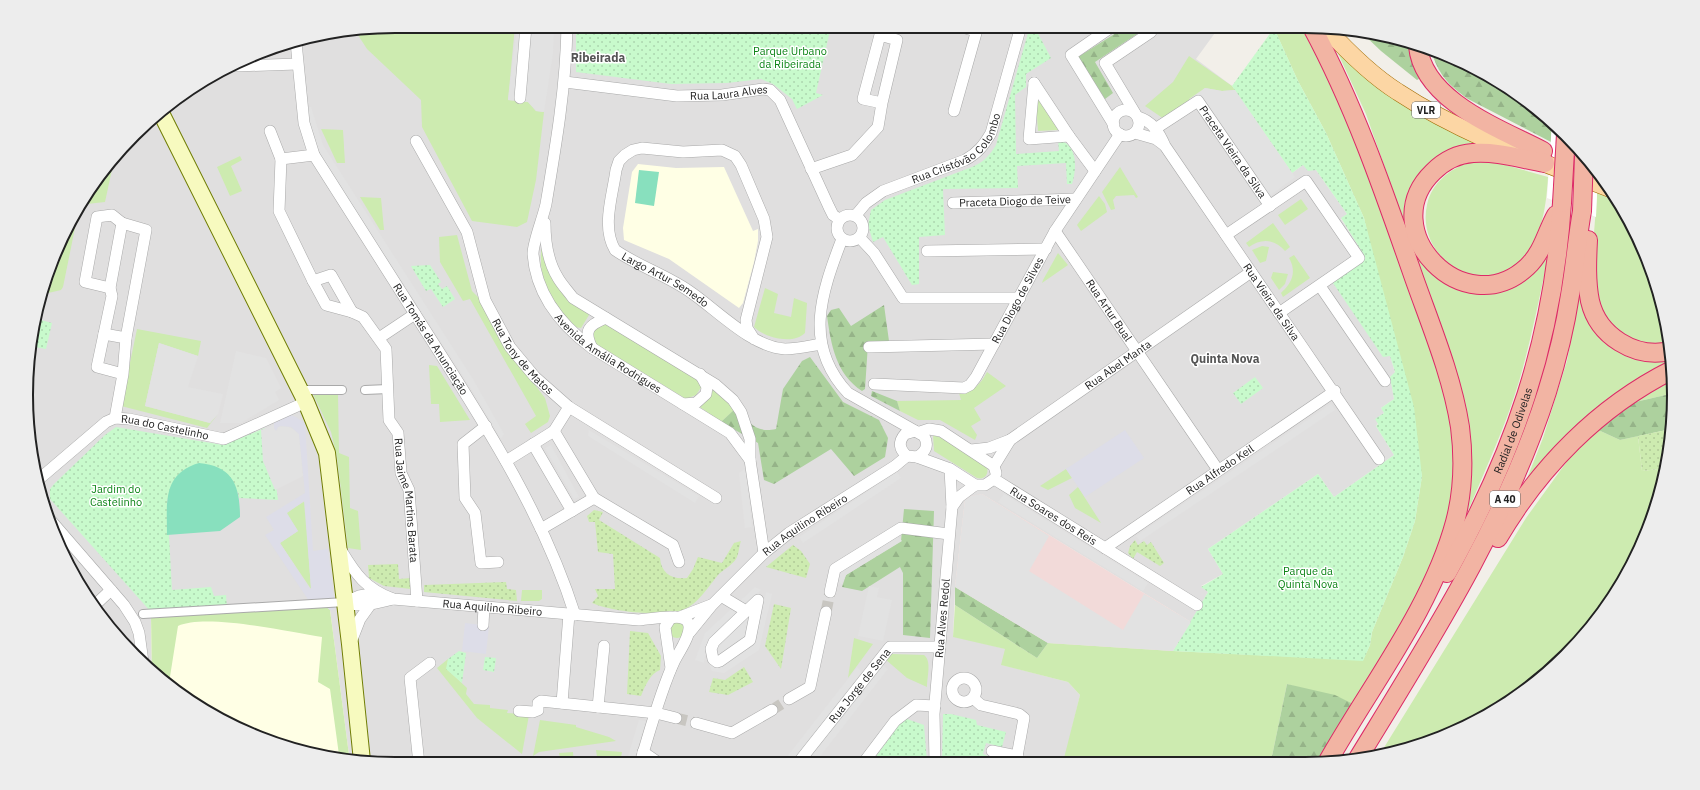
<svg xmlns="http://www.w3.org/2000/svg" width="1700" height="790" font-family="'IBM Plex Sans',sans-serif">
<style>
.residential{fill:#e0dfdf}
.commercial{fill:#f2dad9}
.education{fill:#ffffe5}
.grass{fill:#cdebb0}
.forest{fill:url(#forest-firs)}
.park{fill:url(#park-dots)}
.garden{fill:url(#garden-dots)}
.pitch{fill:#88e0be}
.parking{fill:#e2e2e2}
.plaza{fill:#dddde8;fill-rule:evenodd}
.pier{fill:#fff}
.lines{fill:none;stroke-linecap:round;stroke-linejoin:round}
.minor-tunnel{stroke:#c8c6c1;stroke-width:11;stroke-dasharray:11 5.5;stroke-linecap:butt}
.pedestrian-casing{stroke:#a9a9a9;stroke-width:10}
.minor-casing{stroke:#a9a9a9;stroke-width:12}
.secondary-casing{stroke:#707d05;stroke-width:18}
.primary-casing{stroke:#a06b00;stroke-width:18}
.trunk-casing{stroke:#dc2a67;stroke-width:20}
.pedestrian{stroke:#fff;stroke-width:8}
.minor{stroke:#fff;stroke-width:11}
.secondary{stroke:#f7fabf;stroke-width:16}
.primary{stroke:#fcd6a4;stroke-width:17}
.trunk{stroke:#f2b4a3;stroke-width:18}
.trunk-bridge-casing{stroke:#dc2a67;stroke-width:20;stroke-linecap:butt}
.trunk-bridge{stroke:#f2b4a3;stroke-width:18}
.labels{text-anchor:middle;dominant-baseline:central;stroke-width:3;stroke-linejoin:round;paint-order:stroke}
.shield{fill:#fff;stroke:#646464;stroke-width:1}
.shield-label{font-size:10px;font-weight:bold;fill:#222}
.park-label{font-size:11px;fill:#0c8416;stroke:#fff}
.street-label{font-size:11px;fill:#222;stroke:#fff}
.neighbourhood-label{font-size:12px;font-weight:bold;fill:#555;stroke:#fff}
.rim{fill:none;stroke:#222;stroke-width:2}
</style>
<defs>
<pattern id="forest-firs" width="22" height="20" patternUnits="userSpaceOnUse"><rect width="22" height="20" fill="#add19e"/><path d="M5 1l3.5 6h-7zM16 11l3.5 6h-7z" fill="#95b388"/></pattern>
<pattern id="park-dots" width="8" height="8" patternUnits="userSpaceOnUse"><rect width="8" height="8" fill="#c8facc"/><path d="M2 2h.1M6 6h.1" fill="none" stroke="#acd6af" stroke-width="1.8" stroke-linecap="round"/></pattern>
<pattern id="garden-dots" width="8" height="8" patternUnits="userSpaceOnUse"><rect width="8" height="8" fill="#cdebb0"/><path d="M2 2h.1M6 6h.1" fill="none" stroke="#b0c997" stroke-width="1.8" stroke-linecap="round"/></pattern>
</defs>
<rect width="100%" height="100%" fill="#f2efe9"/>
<polygon class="residential" points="395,26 1220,26 1196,59 1232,86 1292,173 1303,165 1316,170 1347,214 1341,219 1363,252 1364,255 1358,266 1337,279 1390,355 1395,373 1390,377 1394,399 1381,408 1384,412 1376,426 1394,455 1334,497 1318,474 1208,549 1223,574 1201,586 1208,592 1191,622 982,494 965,500 955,587 953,636 1006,649 1002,665 1068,682 1080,695 1064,762 395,764 323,757 254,736 152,673 75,579 46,514 29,443 33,323 75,211 152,117 211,75 276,46"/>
<polygon class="commercial" points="982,494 1191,622 1173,651 1048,643 955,587 965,500 971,496"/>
<g class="education">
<polygon points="638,164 676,168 724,167 753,231 758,229 758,241 754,262 743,303 739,308 669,259 624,240 623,228 632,172"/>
<polygon points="330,610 349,755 346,756 346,759 323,757 254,736 152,673 151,617"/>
</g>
<g class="grass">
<polygon points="395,26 515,26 508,100 528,102 536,111 544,112 536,180 527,222 517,227 472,221 422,127 421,100 367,49 356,32"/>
<path d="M1273 26H1304L1333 78 1441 372C1447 398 1451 423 1454 450 1455 458 1457 468 1456 477 1448 562 1396 634 1355 705L1287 684 1271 761 1063 762 1080 695 1068 682 1001 665 1005 649 953 637 955 605 1037 658 1048 643 1173 651 1363 660 1370 645 1372 632 1403 557 1415 521 1422 476 1364 218 1326 133 1298 81Z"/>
<path d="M1336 49 1478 143 1451 152 1409 214 1446 282 1458 289 1492 293 1505 289 1527 277 1548 258C1537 307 1528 358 1511 406 1498 443 1481 479 1466 516L1436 313 1366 114Z"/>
<polygon points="1189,56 1232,86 1235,90 1222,91 1205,88 1191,101 1164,119 1145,106 1173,82"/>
<polygon points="1038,100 1041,101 1059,128 1058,130 1038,131 1036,102"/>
<polygon points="321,129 343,130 345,163 337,163"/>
<polygon points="240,156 242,160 231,166 242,191 230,196 217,167"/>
<path d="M1472 161H1492L1548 177C1546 211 1540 256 1504 272 1501 274 1496 274 1493 275 1454 282 1418 244 1427 205 1432 182 1450 169 1472 161Z"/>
<polygon points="113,165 105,202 87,204 90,193"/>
<polygon points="1120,167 1138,197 1136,198 1134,195 1116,196 1113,200 1115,209 1111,210 1102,192"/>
<path d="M1597 193 1619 203 1646 254 1667 323 1669 342C1650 347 1642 347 1625 336 1580 307 1595 239 1597 193Z"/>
<polygon points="1099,196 1105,204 1107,212 1081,231 1077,225"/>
<polygon points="360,197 381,198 384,230 380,230"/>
<polygon points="1301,199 1308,209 1285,225 1278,215"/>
<polygon points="73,216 76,223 63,287 61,290 44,294"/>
<path d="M1273 223 1290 247 1285 251C1275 239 1261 238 1249 247L1246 243Z"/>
<polygon points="457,235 472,291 479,298 499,338 545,398 550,416 548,422 531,433 525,424 536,416 470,299 463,301 440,262 439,237"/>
<path d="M542 238 543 246 589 315 581 328C562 327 545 289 542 272 540 261 541 250 542 238Z"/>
<polygon points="1262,246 1269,247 1266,261 1260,263 1252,250"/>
<polygon points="1058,253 1068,265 1042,283 1043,280"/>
<path d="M1294 255 1310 278 1283 297 1281 293C1292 283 1297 272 1289 258Z"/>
<polygon points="1273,272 1288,274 1285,284 1279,290 1271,278"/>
<path d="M765 288 778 294 774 313 791 317 794 298 807 303 805 333C793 345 765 338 754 327Z"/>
<polygon points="1579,297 1582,297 1590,321 1670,357 1671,364 1526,481 1543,438 1567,361"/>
<polygon points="604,323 697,377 702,386 696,395 686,399 596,344 592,338 593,330"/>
<polygon points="137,329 201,341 198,356 159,343 145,406 210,423 218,414 207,428 121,406"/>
<polygon points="429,365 437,366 470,420 440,422 439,404 431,404"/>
<path d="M987 372 1006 386 974 408 981 420 971 426 977 435 975 440 940 420H918L900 411 897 401 961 400 959 393C974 391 980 385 987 372Z"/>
<polygon points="1672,379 1674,393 1631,403"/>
<polygon points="713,387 736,408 721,422 700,407 712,393"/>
<polygon points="313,394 338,394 339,453 349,457 350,508 358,511 361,550 348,548 337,457 331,432"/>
<polygon points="1596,429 1620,440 1638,436 1642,471 1667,468 1646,536 1598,619 1530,688 1446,736 1380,754 1526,518 1573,453 1585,443"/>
<path d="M933 435 942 438 987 467C989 475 984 480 977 478L934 451Z"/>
<polygon points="1066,469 1072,478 1048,490 1040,486"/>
<polygon points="1078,487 1101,523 1075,508 1069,495"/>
<polygon points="305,501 311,589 280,543 298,531 286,513"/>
<polygon points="522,590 542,590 542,599 539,601 521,601"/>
<path d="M325 606 330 610 349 755 346 756 339 755 330 689 318 682 322 637C289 632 206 613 178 626L169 683 152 673 151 617Z"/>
<circle cx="677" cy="630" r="8"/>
<polygon points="854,638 873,644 848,678"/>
<path d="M892 654 924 655C932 661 927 677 927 687L907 678 885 659Z"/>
<polygon points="448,659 447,669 467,688 466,694 474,704 490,705 490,708 508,710 507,713 529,715 522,754 477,718 437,668"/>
<polygon points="540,720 576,725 576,727 609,737 616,741 539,752 533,756"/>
<polygon points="596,750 622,752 620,763 598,763"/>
<polygon points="573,752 574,763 561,763 559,753"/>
</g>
<g class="forest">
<polygon points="1127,26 1140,26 1143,30 1095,62 1113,93 1105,99 1078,57"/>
<polygon points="1360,31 1377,33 1413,44 1425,76 1417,80 1381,51"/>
<path d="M1431 50 1446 54 1510 88 1552 122 1551 142 1468 99C1448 85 1438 74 1431 50Z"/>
<path d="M884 305 889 341 868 344 865 389 862 391C836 374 831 345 827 316L831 310 839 308 851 326Z"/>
<path d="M810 357 843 402 879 420 888 438 885 457 854 476 831 449 774 484 764 480 758 443 721 422 736 408C749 421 755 434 776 429L783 389 802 361Z"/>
<polygon points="872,391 897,401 900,411 871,396"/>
<polygon points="1674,393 1671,429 1620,440 1596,429 1631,403"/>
<polygon points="904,509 934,511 930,638 903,635 903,573 900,567 862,591 842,587 846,575 901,541"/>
<polygon points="955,587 1048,643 1037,658 955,605"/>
<polygon points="1287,684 1335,695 1355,705 1321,761 1271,761"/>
</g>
<g class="park">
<polygon points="576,26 831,26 816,93 823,95 797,109 792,99 773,84 761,79 727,83 671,84 576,72"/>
<path d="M1030 26H1034L1051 58 1026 74V87L1015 95 1016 154 1059 151 1058 140C1078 144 1077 168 1072 184H1067L1066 163 1017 166 1018 188 943 189 945 235 919 237V284L912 285 883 237 873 242 868 225 871 210 885 200 972 167C984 162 989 156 996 145Z"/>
<path d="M1274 28 1298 81 1326 133 1364 218 1414 407 1422 476 1415 521 1403 557 1372 632 1370 645 1363 661 1173 651 1208 592 1201 587 1223 574 1208 549 1318 474 1334 497 1394 455 1376 426 1378 424 1375 419 1384 413 1381 408 1394 399 1390 377 1395 372 1390 356 1383 357 1333 283C1343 270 1357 273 1364 255L1341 218 1347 214 1316 170 1308 171 1303 165 1292 173 1232 86Z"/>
<polygon points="430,265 441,282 438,284 442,289 447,286 455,299 443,307 431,289 426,291 411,266"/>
<polygon points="41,320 52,323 46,349 35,347"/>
<polygon points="1255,377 1263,388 1241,404 1233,393"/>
<polygon points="116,427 223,445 265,428 270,439 278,500 239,498 238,492 167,499 172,590 211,587 214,596 226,595 227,608 152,613 50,499 50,489 54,484 105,435"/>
<polygon points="459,651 466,653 462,683 446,669 448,659"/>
<polygon points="485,657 496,658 494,672 483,670"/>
<polygon points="943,714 951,714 976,720 977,725 1006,732 1002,747 986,743 983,754 996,760 996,762 942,762"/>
<polygon points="904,718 924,725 927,762 872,762"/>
</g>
<g class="garden">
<polygon points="1671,429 1667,468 1642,471 1638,436"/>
<path d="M594 510 603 512 599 520 660 558C661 573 672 580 687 578L693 569 698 557 722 563 734 543 741 541C739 546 739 554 736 559 732 565 723 570 718 575 708 587 698 604 683 610 662 617 613 612 592 603L598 596 595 589H615L613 554 598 552 595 522H589L587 516Z"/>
<polygon points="1135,540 1138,545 1144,541 1147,545 1151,542 1164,563 1160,566 1137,552 1133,559 1128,553 1130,546"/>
<polygon points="793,545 801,551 810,564 806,578 766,567"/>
<polygon points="398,564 399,579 411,578 411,589 384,586 369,578 368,565"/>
<polygon points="506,582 507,589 516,590 517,601 424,592 424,585"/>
<polygon points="774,604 791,608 781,669 765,646"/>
<path d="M630 631 648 633 661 656 660 670C650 674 645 686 641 696L627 694Z"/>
<polygon points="744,667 753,682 728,695 709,692 713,678 725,680"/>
</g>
<g class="pitch">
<polygon points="639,170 659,172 654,206 635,203"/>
<path d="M199 463C233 466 240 486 240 517L220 531 167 535C167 503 162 474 199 463Z"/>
</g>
<g class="parking">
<polygon points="517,26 554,26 553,53 544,112 536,111 528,102 508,100"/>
<polygon points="1205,88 1222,91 1235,90 1295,177 1260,203 1189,99"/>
<polygon points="306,107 311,107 323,145 473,379 504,434 501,439 468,384 328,168 315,144"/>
<polygon points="159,343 198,356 188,387 223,394 218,414 210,423 145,406"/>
<polygon points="236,351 266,358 281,388 275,392 279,400 241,423 220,423"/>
<polygon points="1331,404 1335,410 1140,541 1136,536"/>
<polygon points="274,425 277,431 278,427 286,426 296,430 299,434 303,476 275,490 263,461 261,430"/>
<polygon points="589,430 699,496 695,503 588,436"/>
<polygon points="551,445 579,497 574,499 545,448"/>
<polygon points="746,468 752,527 745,528 739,473"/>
<polygon points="897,472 901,478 803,543 799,537"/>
<polygon points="982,494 1049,536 1029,571 1123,630 1144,594 1191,622 1173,651 1048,643 955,587 965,500 971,496"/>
<polygon points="1004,494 1148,583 1143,591 998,502"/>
<polygon points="897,535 902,541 846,575 842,584 836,581 840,571"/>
<polygon points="869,586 879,588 877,597 892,600 883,641 858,636"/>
<polygon points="755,587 761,590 708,641 704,663 695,660 705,633"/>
<polygon points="766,592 772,594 759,650 724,673 712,671 709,663 720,666 754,637"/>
<polygon points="747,616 751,619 744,642 715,657 714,650"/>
<polygon points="882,664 888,669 815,763 805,763"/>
<polygon points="857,667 862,672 792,763 782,763"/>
<polygon points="639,720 646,721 633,763 626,763"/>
</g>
<g class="plaza">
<path d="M290 415 296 417 305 423 313 551 328 549 335 609 330 610 325 606 313 607 265 535 274 530 266 517 305 493 299 434 291 427 281 426 278 427 276 431 274 428V420ZM304 501 311 588 310 589 280 543 298 531 287 513Z"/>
<polygon points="1125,430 1144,458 1085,497 1066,469"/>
<polygon points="465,623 489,626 486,654 462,651"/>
</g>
<polygon class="pier" points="1552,123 1566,134 1598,173 1596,217 1547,198"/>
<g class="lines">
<g class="minor-tunnel">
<polyline points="826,612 830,592"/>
<polyline points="772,710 789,699"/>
<polyline points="676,718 696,723"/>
</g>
<defs>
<g id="pedestrian">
<polyline points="300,390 342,390"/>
<polyline points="365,390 388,389"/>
<polyline points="143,614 345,602"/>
</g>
<g id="minor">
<path id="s1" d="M567 26C566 86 556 145 546 204 543 218 533 242 533 254 536 295 561 325 592 348L730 433 750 460"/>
<polyline points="958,26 976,31"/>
<polyline points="1113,26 1071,55 1114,125"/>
<path id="s2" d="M296 42 304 123 314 155C354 218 394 281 434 344 489 430 544 517 575 615"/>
<polyline points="236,64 236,66 297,64"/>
<path id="s3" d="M565 82 677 96 722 95 763 89 770 90 780 100 829 207 833 215 839 219"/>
<polyline points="1034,83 1069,136 1095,171"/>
<polyline points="1034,83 1029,139 1069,136"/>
<polyline points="520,98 526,26"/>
<circle cx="1126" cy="123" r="13"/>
<polyline points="954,111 978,26"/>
<polyline points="1135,113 1105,63 1151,32 1147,26"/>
<path id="s4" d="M1138 117C1152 121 1159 132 1165 146L1379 459"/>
<path id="s5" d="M1155 129 1198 101 1270 206"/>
<polyline points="270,131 281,159"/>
<polyline points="1135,133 1156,139 1164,145"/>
<path id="s6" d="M416 141 467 232 485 300 510 347 535 377 569 407 716 498"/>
<path id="s7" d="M314 155 281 159 279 211 313 281 326 305 352 312 363 317 386 349 389 420 398 433 401 473 409 490 417 601"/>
<polyline points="811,169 852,155 878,127 882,103 897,40 880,35 863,99 882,103"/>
<path id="s8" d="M953 203 1076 199"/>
<circle cx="850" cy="228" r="13"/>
<path id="s9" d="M856 215 866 203 883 191 965 160C978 153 984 145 991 133L1021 26"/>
<path d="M545 223C545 241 548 262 558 278 562 285 568 291 573 298L716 385 733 400 741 412 750 439V460L764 553"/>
<path id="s10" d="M1055 231 1218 470"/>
<polyline points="1226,235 1306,181 1359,258 1279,313"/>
<polyline points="860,238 874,253 903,298 1020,298"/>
<path d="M842 239C821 294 803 345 848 393L924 436C929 445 926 452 917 457"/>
<polyline points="927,251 1046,249"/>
<polyline points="313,281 331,275 352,312"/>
<polyline points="1320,286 1385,381"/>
<polyline points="110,288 122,223"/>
<polyline points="104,334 126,338"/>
<polyline points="379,338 415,314"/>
<path id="s11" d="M754 339 747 328 746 320 767 237 764 219 741 165 735 156 722 150 683 152 642 148 633 150 625 155 619 161 616 170C613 194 601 227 615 250 638 266 666 275 689 291 716 309 751 347 785 349 797 349 809 346 821 344"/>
<polyline points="869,347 994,344"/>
<path d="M592 348C583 330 589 325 606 318"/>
<path id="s12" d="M874 384 964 388 970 385 976 377 1055 231 1120 134"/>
<polyline points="683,404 696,403 706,394 707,387 700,374"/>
<polyline points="115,418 123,374 126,338 146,230 122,223 112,215 97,217 85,282 110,288 112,296 97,367 123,374"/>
<polyline points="486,426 463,444 465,498 475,513 481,563 498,562"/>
<polyline points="554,431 594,498 673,545 679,562"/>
<path d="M915 431 905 434C898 442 899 449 907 456L917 457 950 469 975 485H985L994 479"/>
<polyline points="920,432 929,429 941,431 994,466 996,473"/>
<polyline points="533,444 572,511"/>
<polyline points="971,450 989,448 1010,440"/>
<polyline points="506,461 554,431 569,407"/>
<path id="s13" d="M994 466 1010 440 1251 272"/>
<polyline points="950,469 952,507"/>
<path id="s14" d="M994 479 1197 605"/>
<path id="s15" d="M38 480 106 422 115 418 129 419 224 439 306 402"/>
<polyline points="47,516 124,605 135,622 139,633 143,662"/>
<polyline points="541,529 594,498"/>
<path id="s16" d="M1105 548 1335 391"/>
<path id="s17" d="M341 550C356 575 366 589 393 599L639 620C650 619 680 613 687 621 695 631 679 651 674 662 660 692 650 731 640 763"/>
<polyline points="830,592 835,569 901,528 949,534"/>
<polyline points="721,596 746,611"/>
<polygon points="758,600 750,640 720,661 717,662 713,659 711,649 714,642"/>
<path d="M345 602C363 608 376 603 393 599"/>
<polyline points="345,602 359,596 377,593"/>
<polyline points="96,604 111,590"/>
<polyline points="680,617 711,605"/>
<polyline points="483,625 484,607"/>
<path id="s18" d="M690 632 712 605 764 553 789 533 895 466 907 456"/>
<polyline points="351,642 360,619 370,605"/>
<polyline points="671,668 665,627 670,619 675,617"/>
<circle cx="964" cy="690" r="12"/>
<polyline points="973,698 981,705 1019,714 1024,718 1016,762"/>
<polyline points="789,699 810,687 826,612"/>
<polyline points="562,703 569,614"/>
<polyline points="598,707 604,646"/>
<polyline points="519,711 533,712 538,710 538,703 541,701 656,713 676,718"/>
<polyline points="696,723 732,733 772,710"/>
<polyline points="992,751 1018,756"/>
<polyline points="643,752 659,763"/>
<polyline points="864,762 895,721 916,705 935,706"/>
<path id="s19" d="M935 762 934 714 952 507 959 497 975 485"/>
<path id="s20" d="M798 763 890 647H940"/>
<polyline points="419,764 410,678 430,663"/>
</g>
<polyline id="secondary" points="160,111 306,402 327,453 350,644 362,761"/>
<path id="primary" d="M1326 28C1348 52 1371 75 1398 92 1463 135 1539 161 1611 189"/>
<g id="trunk">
<path d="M1312 27C1355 107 1384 192 1414 278 1431 326 1452 376 1460 427 1464 458 1463 492 1455 522 1432 607 1371 685 1328 761"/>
<path d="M1418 46C1423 101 1501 129 1543 151"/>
<path d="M1545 163C1521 159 1497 151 1473 153 1457 154 1444 161 1433 172 1373 230 1464 325 1527 267 1543 252 1546 233 1556 215"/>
<path d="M1588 240C1587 260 1586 281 1590 301 1598 336 1635 359 1670 351"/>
<path d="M1498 538C1539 468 1598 407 1672 370"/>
<path id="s21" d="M1447 573C1514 453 1553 342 1562 203"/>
<path d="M1357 760C1429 642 1505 524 1547 392 1557 360 1565 328 1570 295 1575 267 1577 239 1582 211"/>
</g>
</defs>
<use href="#pedestrian" class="pedestrian-casing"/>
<use href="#minor" class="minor-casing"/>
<use href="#secondary" class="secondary-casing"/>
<use href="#primary" class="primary-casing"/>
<use href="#trunk" class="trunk-casing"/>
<use href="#pedestrian" class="pedestrian"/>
<use href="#minor" class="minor"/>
<use href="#secondary" class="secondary"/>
<use href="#primary" class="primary"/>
<use href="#trunk" class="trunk"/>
<defs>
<g id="trunk-bridge">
<polyline points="1562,203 1566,134"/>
<polyline points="1582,211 1584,156"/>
</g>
</defs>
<use href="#trunk-bridge" class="trunk-bridge-casing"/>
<use href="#trunk-bridge" class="trunk-bridge"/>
</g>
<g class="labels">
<g class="shield">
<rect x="1412" y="102" width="28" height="16" rx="3"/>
<rect x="1490" y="491" width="30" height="16" rx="3"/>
</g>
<g class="shield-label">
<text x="1426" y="110">VLR</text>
<text x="1505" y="499">A 40</text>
</g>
<g class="park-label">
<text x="790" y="51">Parque Urbano<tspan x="790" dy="13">da Ribeirada</tspan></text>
<text x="116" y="489">Jardim do<tspan x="116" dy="13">Castelinho</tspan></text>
<text x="1308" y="571">Parque da<tspan x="1308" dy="13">Quinta Nova</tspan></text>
</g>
<g class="street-label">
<text stroke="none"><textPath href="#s3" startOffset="165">Rua Laura Alves</textPath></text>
<text stroke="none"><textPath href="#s9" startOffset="125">Rua Cristóvão Colombo</textPath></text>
<text stroke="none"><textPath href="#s5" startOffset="113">Praceta Vieira da Silva</textPath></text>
<text stroke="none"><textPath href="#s8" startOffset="62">Praceta Diogo de Teive</textPath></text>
<text stroke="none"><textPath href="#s11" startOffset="466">Largo Artur Semedo</textPath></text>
<text stroke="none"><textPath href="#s12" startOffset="194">Rua Diogo de Silves</textPath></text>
<text stroke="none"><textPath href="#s4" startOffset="230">Rua Vieira da Silva</textPath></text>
<text stroke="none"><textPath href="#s10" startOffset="96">Rua Artur Bual</textPath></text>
<text stroke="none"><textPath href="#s2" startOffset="333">Rua Tomás da Anunciação</textPath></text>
<text stroke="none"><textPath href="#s1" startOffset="362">Avenida Amália Rodrigues</textPath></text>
<text stroke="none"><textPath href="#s6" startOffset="243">Rua Tony de Matos</textPath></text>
<text stroke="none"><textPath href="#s13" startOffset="162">Rua Abel Manta</textPath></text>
<text stroke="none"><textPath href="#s15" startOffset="150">Rua do Castelinho</textPath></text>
<text stroke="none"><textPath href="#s21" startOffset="157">Radial de Odivelas</textPath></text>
<text stroke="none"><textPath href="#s16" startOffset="139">Rua Alfredo Keil</textPath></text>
<text stroke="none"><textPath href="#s7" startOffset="424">Rua Jaime Martins Barata</textPath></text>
<text stroke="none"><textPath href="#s14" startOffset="70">Rua Soares dos Reis</textPath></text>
<text stroke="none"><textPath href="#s18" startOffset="158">Rua Aquilino Ribeiro</textPath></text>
<text stroke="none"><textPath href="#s17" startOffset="173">Rua Aquilino Ribeiro</textPath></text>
<text stroke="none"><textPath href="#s19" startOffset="144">Rua Alves Redol</textPath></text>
<text stroke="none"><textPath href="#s20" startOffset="99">Rua Jorge de Sena</textPath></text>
</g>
<g class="neighbourhood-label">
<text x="598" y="57">Ribeirada</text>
<text x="1225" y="358">Quinta Nova</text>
</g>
</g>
<path d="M0 0H1700V790H0ZM395 33H1305A362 362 0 0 1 1667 395V395A362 362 0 0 1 1305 757H395A362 362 0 0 1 33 395V395A362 362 0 0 1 395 33Z" fill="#ededed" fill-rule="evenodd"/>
<path class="rim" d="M395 33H1305A362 362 0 0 1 1667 395V395A362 362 0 0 1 1305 757H395A362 362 0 0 1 33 395V395A362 362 0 0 1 395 33Z"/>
</svg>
